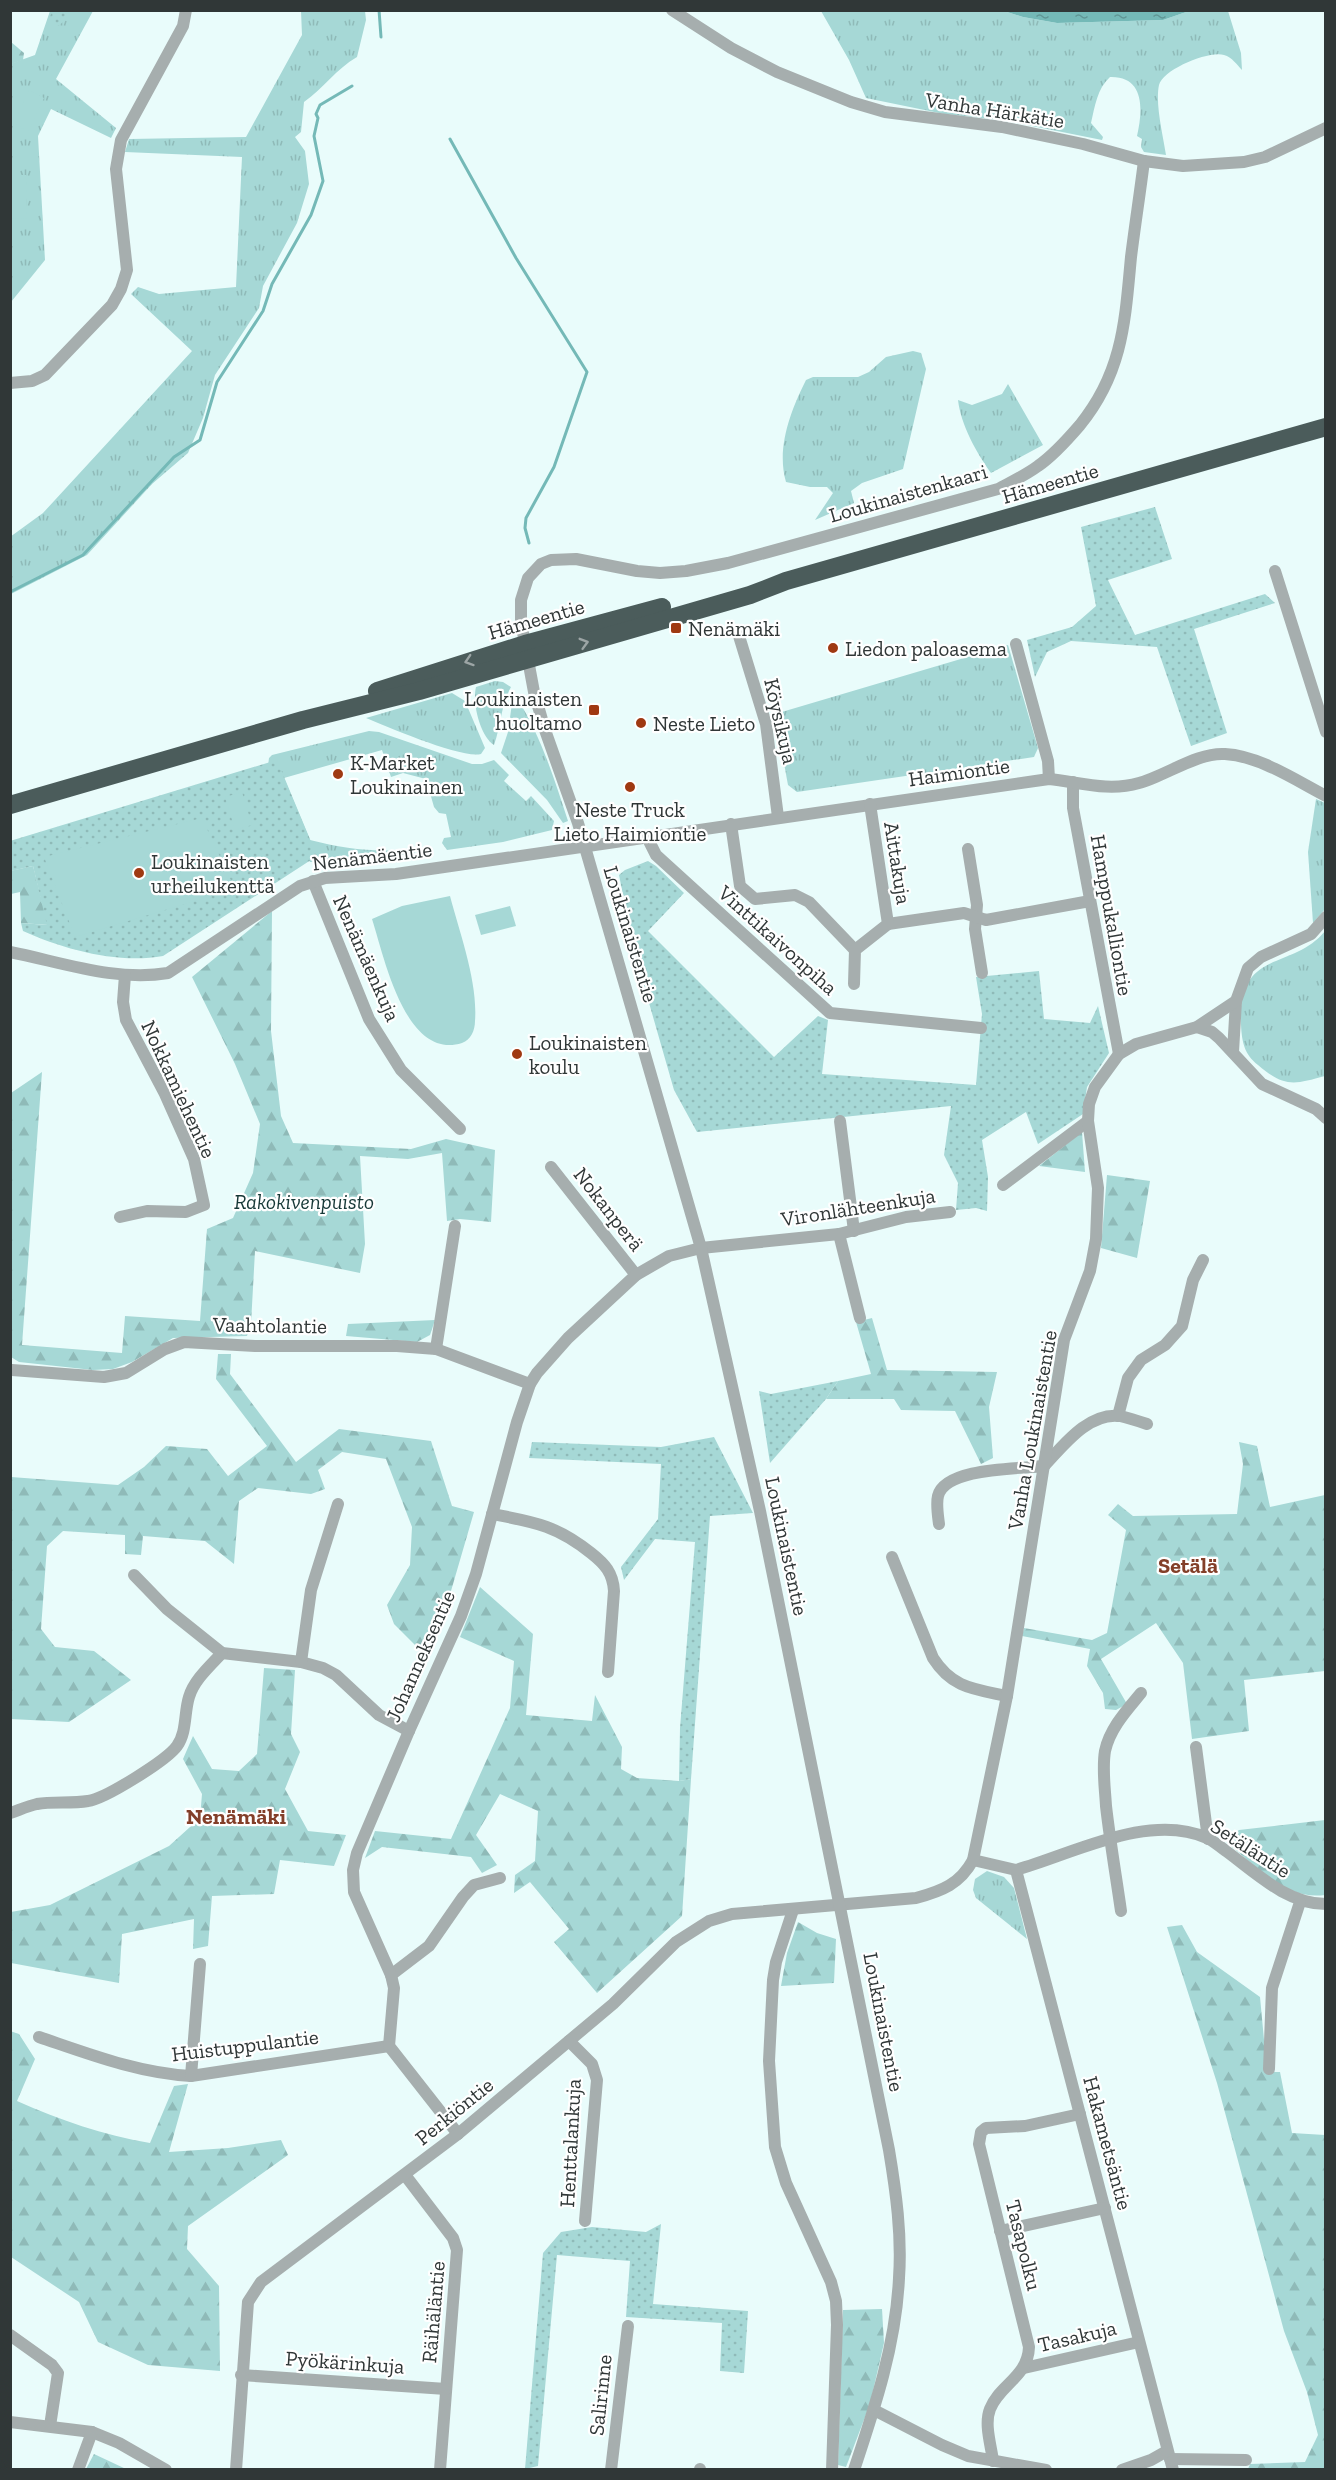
<svg xmlns="http://www.w3.org/2000/svg" width="1336" height="2480" font-family="'Zilla Slab',serif">
<style>
.grass{fill:url(#grass-tufts)}
.forest{fill:url(#forest-firs)}
.park{fill:url(#park-dots)}
.garden{fill:#a6d8d6}
.water{fill:url(#water-ripples)}
.lines{fill:none;stroke-linecap:round;stroke-linejoin:round}
.stream{stroke:#74b9b7;stroke-width:3}
.minor{stroke:#a6aeae;stroke-width:12}
.highway{stroke:#4b5c5b;stroke-width:18}
.oneway{stroke:#9ca5a5}
.poi-dot{fill:#9f3912;stroke:#fff;stroke-width:2}
.labels{text-anchor:middle;dominant-baseline:central;stroke-width:4.5;stroke-linejoin:round;paint-order:stroke}
.street-label{font-size:21px;fill:#303737;stroke:#fff}
.poi-label{font-size:21px;fill:#303737;stroke:#fff;text-anchor:start}
.park-label{font-size:21px;font-style:italic;fill:#163837;stroke:#fff}
.neighbourhood-label{font-size:22px;font-weight:bold;fill:#833f29;stroke:#fff}
</style>
<defs>
<pattern id="grass-tufts" width="24" height="20" patternUnits="userSpaceOnUse" patternTransform="scale(1.5)"><rect width="24" height="20" fill="#a6d8d6"/><path d="M3 7l-1-3M5 7V3M7 7l1-3M15 17l-1-3M17 17v-4M19 17l1-3" fill="none" stroke="#8fbab8"/></pattern>
<pattern id="forest-firs" width="22" height="20" patternUnits="userSpaceOnUse" patternTransform="scale(1.5)"><rect width="22" height="20" fill="#a6d8d6"/><path d="M5 1l3.5 6h-7zM16 11l3.5 6h-7z" fill="#8fbab8"/></pattern>
<pattern id="park-dots" width="8" height="8" patternUnits="userSpaceOnUse" patternTransform="scale(1.5)"><rect width="8" height="8" fill="#a6d8d6"/><path d="M2 2h.1M6 6h.1" fill="none" stroke="#8fbab8" stroke-width="1.8" stroke-linecap="round"/></pattern>
<pattern id="water-ripples" width="26" height="14" patternUnits="userSpaceOnUse" patternTransform="scale(1.5)"><rect width="26" height="14" fill="#74b9b7"/><path d="M2 4q2-2 4 0t4 0M15 11q2-2 4 0t4 0" fill="none" stroke="#609796"/></pattern>
</defs>
<rect width="100%" height="100%" fill="#e9fcfb"/>
<g class="grass">
<polygon points="50,11 93,11 56,79 116,128 111,138 51,109 38,136 45,260 11,302 10,64 35,55"/>
<path d="M301 11H365L366 20 357 57C336 69 324 88 304 102L301 132 295 137 305 151 309 184 297 223 263 286 259 308 215 375 203 418 188 453 152 484 87 555 11 594 10 537 43 513 192 351 131 294 138 287 159 294 236 287 242 157 125 152 129 139 246 137 302 35Z"/>
<path d="M821 11H1004L1023 17 1057 23 1163 20 1189 11H1228L1241 53 1242 70C1237 65 1232 57 1224 55 1210 50 1163 69 1159 85 1155 104 1163 135 1166 155L1144 152 1141 147 1142 139 1137 136C1143 110 1145 76 1110 77 1097 89 1095 106 1091 123L1103 137 1102 140 1002 120 944 114 866 98 849 60Z"/>
<path d="M913 351 921 353 926 369 903 469 862 483 851 491 854 503 815 520 833 493 827 487H810L786 482C776 448 791 410 806 380L813 377H858L869 372 886 357Z"/>
<path d="M1008 384 1043 445 991 473C976 452 961 425 958 400L972 405 1002 394Z"/>
<polygon points="1008,645 1038,748 1034,757 797,792 788,785 775,714"/>
<path d="M495 681 503 682 511 687C501 704 501 726 494 745 480 736 472 703 476 687Z"/>
<path d="M452 693 465 701 485 748 481 754C462 759 388 727 366 718Z"/>
<path d="M515 695C540 733 554 778 568 821L563 823 547 800 501 753 508 732 513 696Z"/>
<path d="M369 731 379 732 472 764H482L494 760 509 775 504 781 526 801 531 796 554 821 552 830 503 842 447 850 442 843 444 838 451 837 446 814 439 813 434 807 426 779 403 773 391 777 382 750 284 778 310 840C345 849 377 853 413 849L416 854 310 862 268 766 269 758 272 755Z"/>
<polygon points="1316,799 1325,803 1326,908 1313,923 1308,852"/>
<path d="M1325 931V1076C1293 1085 1284 1087 1258 1065 1244 1054 1242 1042 1241 1025 1236 948 1293 971 1325 931Z"/>
<polygon points="987,1871 1004,1877 1014,1888 1027,1939 976,1898 973,1890 975,1879"/>
</g>
<g class="forest">
<polygon points="11,42 24,53 23,60 11,64"/>
<polygon points="33,866 48,925 21,923 20,892 11,894 10,871"/>
<polygon points="272,911 271,1031 281,1116 293,1143 411,1149 446,1139 495,1150 491,1222 460,1219 447,1221 442,1153 408,1159 360,1156 365,1244 360,1273 255,1251 251,1324 247,1336 173,1338 132,1362 113,1369 93,1370 19,1362 11,1357 11,1093 42,1072 22,1345 122,1353 125,1316 200,1321 207,1229 233,1218 253,1173 260,1124 235,1064 192,977"/>
<polygon points="1082,1132 1085,1172 1039,1166"/>
<polygon points="1107,1175 1150,1181 1137,1258 1101,1248"/>
<polygon points="872,1318 887,1370 997,1372 989,1407 993,1458 981,1464 955,1411 901,1410 894,1399 826,1399 838,1381 871,1374 856,1322"/>
<polygon points="435,1320 430,1335 417,1342 346,1336 348,1324"/>
<polygon points="218,1354 231,1354 230,1374 296,1462 339,1429 431,1441 452,1506 474,1512 451,1591 423,1653 394,1624 387,1605 410,1565 412,1527 386,1459 342,1452 318,1470 325,1489 311,1494 258,1488 239,1501 234,1564 205,1541 143,1536 141,1555 125,1554 125,1535 63,1531 47,1546 41,1629 55,1647 94,1651 131,1680 69,1722 11,1719 11,1477 118,1485 144,1467 166,1446 207,1449 228,1476 267,1446 216,1379"/>
<polygon points="1239,1442 1257,1446 1270,1507 1325,1495 1325,1671 1244,1680 1249,1731 1192,1739 1183,1663 1156,1623 1101,1659 1127,1704 1116,1710 1105,1709 1103,1693 1087,1666 1090,1649 1022,1636 1024,1628 1092,1640 1107,1633 1126,1530 1108,1515 1118,1504 1133,1516 1237,1514 1243,1464"/>
<polygon points="480,1587 533,1634 526,1715 592,1721 595,1695 622,1747 621,1769 637,1778 679,1781 691,1779 682,1916 597,1993 554,1942 569,1929 530,1882 514,1893 515,1875 535,1861 538,1811 500,1794 476,1835 497,1865 482,1873 471,1857 382,1847 365,1858 375,1831 451,1839 510,1708 514,1661 460,1637"/>
<polygon points="264,1668 295,1670 291,1734 300,1752 285,1789 308,1831 346,1835 334,1866 280,1860 274,1894 212,1896 208,1946 193,1949 194,1919 122,1934 119,1983 11,1963 11,1912 50,1905 169,1846 200,1818 202,1794 183,1759 193,1736 212,1769 239,1771 257,1754"/>
<path d="M1325 1820V1895C1286 1900 1260 1870 1231 1846L1227 1839 1239 1830Z"/>
<polygon points="798,1922 817,1933 836,1939 834,1983 781,1986 787,1953"/>
<polygon points="1182,1925 1197,1952 1260,1997 1267,2072 1280,2072 1292,2133 1325,2135 1325,2469 1248,2469 1250,2464 1305,2462 1318,2435 1307,2392 1284,2331 1217,2083 1167,1927"/>
<path d="M10 2031 19 2034 35 2059 17 2101C60 2120 103 2135 150 2143L174 2086 188 2084 169 2152 228 2148 281 2140 288 2155 188 2226 187 2249 219 2286 220 2371 148 2365 98 2342 79 2302 11 2257Z"/>
<polygon points="882,2309 884,2343 870,2404 846,2467 838,2465 843,2310"/>
<polygon points="94,2454 126,2469 86,2469"/>
</g>
<g class="park">
<polygon points="52,11 66,11 68,18 58,26 48,23"/>
<polygon points="1155,507 1172,559 1108,580 1135,635 1265,594 1275,603 1194,629 1227,733 1191,746 1157,647 1071,641 1047,652 1035,677 1027,640 1072,627 1096,606 1081,527"/>
<path d="M277 760 317 856 163 956C118 964 65 950 23 931L21 923 47 925 33 866 11 871 10 841Z"/>
<polygon points="648,861 656,866 684,893 648,931 774,1057 818,1016 828,1020 822,1074 976,1085 982,1014 976,977 1039,971 1044,1019 1090,1023 1098,1006 1109,1053 1087,1087 1083,1114 1038,1144 1026,1112 982,1140 988,1177 987,1211 976,1208 956,1210 958,1183 944,1155 951,1106 697,1132 674,1090 635,954 619,875 625,870"/>
<polygon points="838,1381 826,1399 770,1463 759,1391 771,1394"/>
<polygon points="714,1437 753,1513 710,1516 691,1779 679,1781 680,1728 695,1542 655,1539 624,1580 621,1567 658,1519 661,1464 529,1458 532,1442 661,1447"/>
<polygon points="661,2224 653,2304 748,2311 744,2373 720,2371 722,2323 626,2317 630,2261 557,2255 538,2466 525,2469 543,2253 561,2232 592,2227 646,2232"/>
</g>
<g class="garden">
<polygon points="29,90 44,98 28,132 14,123"/>
<polygon points="11,175 26,175 27,219 11,218"/>
<polygon points="242,792 252,825 235,830 225,797"/>
<polygon points="202,818 235,889 75,937 44,857"/>
<path d="M450 896C460 934 478 982 475 1021 475 1030 471 1040 462 1043 405 1061 384 956 372 919L402 906Z"/>
<polygon points="510,906 516,926 481,935 475,915"/>
</g>
<polygon class="water" points="1004,11 1189,11 1163,20 1057,23 1023,17"/>
<g class="lines">
<g class="stream">
<polyline points="379,10 381,37"/>
<polyline points="450,139 516,258 587,372 554,467 526,518 525,528 529,543"/>
<polyline points="10,592 83,555 174,457 200,440 217,382 263,311 272,284 311,215 323,181 314,136 318,118 316,114 320,105 352,86"/>
</g>
<g class="minor">
<polyline points="672,10 731,48 777,72 851,102 885,112 1002,127 1083,144 1144,161 1183,166 1244,162 1265,157 1326,128"/>
<polyline points="10,383 32,381 45,375 112,305 121,289 127,270 116,169 121,140 183,26 186,10"/>
<polyline points="1275,571 1326,732"/>
<polyline points="739,636 766,724 778,817"/>
<polyline points="1016,644 1048,761 1049,779"/>
<polyline points="1073,782 1073,808 1119,1054"/>
<polyline points="731,824 740,886 755,899 795,895 809,902 855,950"/>
<polyline points="647,837 656,855 830,1013 981,1028"/>
<polyline points="968,849 977,905 975,929 982,973"/>
<polyline points="313,881 369,1019 401,1070 460,1129"/>
<polyline points="888,924 964,913 986,920 1090,901"/>
<path d="M10 952C61 962 116 982 168 973L300 886 325 878 396 874 1049 779C1079 782 1108 792 1139 783 1165 776 1198 752 1225 754 1260 756 1295 780 1326 796"/>
<polyline points="854,984 855,950 888,924 870,804"/>
<polyline points="1197,1027 1212,1032 1219,1038 1262,1084 1316,1109 1326,1118"/>
<polyline points="1233,1052 1236,1001"/>
<polyline points="840,1121 854,1231"/>
<polyline points="551,1167 636,1275"/>
<polyline points="1003,1185 1088,1121"/>
<polyline points="120,1217 147,1211 186,1212 204,1205 194,1159 165,1094 126,1020 123,1002 125,975"/>
<polyline points="839,1234 860,1318"/>
<polyline points="436,1349 455,1226"/>
<polyline points="12,1370 104,1377 126,1373 165,1349 184,1342 255,1346 397,1346 436,1349 530,1384"/>
<polyline points="1118,1416 1128,1378 1141,1360 1165,1345 1182,1326 1193,1280 1203,1260"/>
<path d="M1044 1466C1063 1446 1088 1412 1120 1416 1129 1418 1138 1421 1147 1424"/>
<path d="M492 1514C534 1522 556 1525 591 1553 605 1564 613 1573 614 1591L608 1672"/>
<path d="M939 1524C938 1516 936 1504 938 1496 945 1467 1020 1469 1044 1466"/>
<path d="M892 1557 933 1658C952 1688 974 1689 1007 1696"/>
<polyline points="134,1575 167,1609 222,1653 301,1662 323,1668 336,1675 379,1715 409,1731"/>
<polyline points="301,1662 311,1590 338,1504"/>
<polyline points="1196,1747 1208,1839"/>
<path d="M10 1813C19 1810 28 1806 37 1804 53 1801 71 1804 88 1801 105 1799 167 1760 177 1746 187 1732 184 1713 189 1697 194 1680 210 1666 222 1653"/>
<polyline points="973,1860 1016,1870 1173,2470"/>
<path d="M1016 1870C1073 1854 1149 1812 1207 1838 1214 1841 1220 1847 1226 1851 1256 1873 1287 1904 1326 1904"/>
<polyline points="793,1910 776,1962 773,1980 769,2061 775,2147 786,2183 831,2282 836,2301 837,2325 832,2470"/>
<path d="M1121 1911C1116 1876 1110 1841 1106 1806 1105 1788 1102 1769 1105 1751 1110 1728 1127 1710 1141 1693"/>
<polyline points="391,1975 429,1946 463,1897 474,1885 500,1878"/>
<path d="M39 2037C89 2054 138 2073 191 2076L389 2046"/>
<polyline points="569,2041 592,2064 597,2080 585,2221"/>
<polyline points="1269,2069 1272,1988 1300,1902"/>
<polyline points="191,2076 200,1964"/>
<polyline points="458,2134 389,2046 394,1988 391,1975 354,1892 353,1870 357,1853 409,1731 461,1616 476,1574 517,1422 530,1384 537,1373 568,1338 636,1275 669,1256 701,1248 839,1234 906,1217 950,1212"/>
<polyline points="405,2175 453,2238 457,2250 440,2470"/>
<polyline points="1000,2231 1105,2208"/>
<polyline points="10,2335 52,2365 58,2373 50,2426"/>
<polyline points="1024,2368 1139,2342"/>
<polyline points="241,2375 446,2389"/>
<polyline points="874,2410 942,2445 968,2456 1046,2470"/>
<polyline points="10,2422 92,2432 119,2443 166,2470"/>
<polyline points="1170,2459 1246,2460"/>
<path d="M993 2461C991 2445 984 2424 990 2409 999 2385 1028 2377 1029 2347L979 2144 981 2132 986 2128 1025 2126 1080 2114"/>
<polyline points="78,2470 92,2432"/>
<path d="M236 2470 248 2302 261 2282 458 2134 613 2004 676 1942 709 1921 732 1914 916 1898C942 1891 960 1884 973 1860L1007 1696 1064 1340 1090 1271 1096 1239 1098 1188 1088 1121 1089 1104 1095 1087 1119 1054 1136 1044 1197 1027 1236 1001 1248 968 1261 957 1311 934 1326 917"/>
<polyline points="611,2470 628,2326"/>
<polyline points="700,2470 700,2469"/>
<path d="M854 2470C875 2407 896 2344 899 2278 902 2235 896 2192 889 2150L760 1511 701 1248 578 823 545 730 534 692 521 622V600L528 578 541 564 551 560 576 559 637 571 660 573 686 571 728 563 998 489C1011 482 1026 475 1038 466 1054 455 1068 439 1080 425 1123 372 1125 321 1131 257 1135 225 1140 193 1144 161"/>
<polyline points="1122,2470 1151,2460 1167,2451"/>
</g>
<g class="highway">
<polyline points="377,691 525,644 662,607"/>
<polyline points="10,805 303,720 419,691 750,595 786,581 1326,427"/>
</g>
</g>
<defs><path id="oneway-chevron" d="M-2-3.5L2.5 0L-2 3.5" fill="none" stroke-width="1.6" stroke-linecap="round" stroke-linejoin="round" transform="scale(1.5)"/></defs>
<g class="oneway">
<use href="#oneway-chevron" transform="translate(584 643) rotate(-16)"/>
<use href="#oneway-chevron" transform="translate(469 661) rotate(162)"/>
</g>
<g class="poi-dot">
<rect x="670" y="622" width="12" height="12" rx="3"/>
<circle cx="833" cy="648" r="6"/>
<rect x="588" y="704" width="12" height="12" rx="3"/>
<circle cx="641" cy="723" r="6"/>
<circle cx="338" cy="774" r="6"/>
<circle cx="630" cy="787" r="6"/>
<circle cx="139" cy="873" r="6"/>
<circle cx="517" cy="1054" r="6"/>
</g>
<g class="labels">
<g class="street-label">
<text transform="translate(995 110) rotate(9)">Vanha Härkätie</text>
<text transform="translate(1050 483) rotate(-16)">Hämeentie</text>
<text transform="translate(908 493) rotate(-16)">Loukinaistenkaari</text>
<text transform="translate(536 619) rotate(-16)">Hämeentie</text>
<text transform="translate(781 721) rotate(77)">Köysikuja</text>
<text transform="translate(959 772) rotate(-8)">Haimiontie</text>
<text transform="translate(372 856) rotate(-7)">Nenämäentie</text>
<text transform="translate(898 863) rotate(81)">Aittakuja</text>
<text transform="translate(1112 915) rotate(80)">Hamppukalliontie</text>
<text transform="translate(631 934) rotate(73)">Loukinaistentie</text>
<text transform="translate(778 940) rotate(42)">Vinttikaivonpiha</text>
<text transform="translate(367 958) rotate(66)">Nenämäenkuja</text>
<text transform="translate(179 1089) rotate(65)">Nokkamiehentie</text>
<text transform="translate(858 1207) rotate(-9)">Vironlähteenkuja</text>
<text transform="translate(609 1209) rotate(52)">Nokanperä</text>
<text transform="translate(270 1325) rotate(1)">Vaahtolantie</text>
<text transform="translate(1032 1430) rotate(-80)">Vanha Loukinaistentie</text>
<text transform="translate(787 1546) rotate(78)">Loukinaistentie</text>
<text transform="translate(420 1656) rotate(-66)">Johanneksentie</text>
<text transform="translate(1251 1848) rotate(33)">Setäläntie</text>
<text transform="translate(884 2022) rotate(79)">Loukinaistentie</text>
<text transform="translate(245 2045) rotate(-7)">Huistuppulantie</text>
<text transform="translate(454 2111) rotate(-39)">Perkiöntie</text>
<text transform="translate(570 2143) rotate(-87)">Henttalankuja</text>
<text transform="translate(1108 2143) rotate(75)">Hakametsäntie</text>
<text transform="translate(1024 2245) rotate(76)">Tasapolku</text>
<text transform="translate(433 2312) rotate(-85)">Räihäläntie</text>
<text transform="translate(1077 2336) rotate(-13)">Tasakuja</text>
<text transform="translate(345 2362) rotate(4)">Pyökärinkuja</text>
<text transform="translate(600 2395) rotate(-84)">Salirinne</text>
</g>
<g class="poi-label">
<text x="688" y="628">Nenämäki</text>
<text x="845" y="648">Liedon paloasema</text>
<text x="582" y="698" text-anchor="end">Loukinaisten<tspan x="582" dy="24">huoltamo</tspan></text>
<text x="653" y="723">Neste Lieto</text>
<text x="350" y="762">K-Market<tspan x="350" dy="24">Loukinainen</tspan></text>
<text x="630" y="809" text-anchor="middle">Neste Truck<tspan x="630" dy="24">Lieto Haimiontie</tspan></text>
<text x="151" y="861">Loukinaisten<tspan x="151" dy="24">urheilukenttä</tspan></text>
<text x="529" y="1042">Loukinaisten<tspan x="529" dy="24">koulu</tspan></text>
</g>
<g class="park-label">
<text x="304" y="1201">Rakokivenpuisto</text>
</g>
<g class="neighbourhood-label">
<text x="1188" y="1565">Setälä</text>
<text x="236" y="1816">Nenämäki</text>
</g>
</g>
<rect width="1336" height="2480" fill="none" stroke="#303737" stroke-width="24"/>
</svg>
